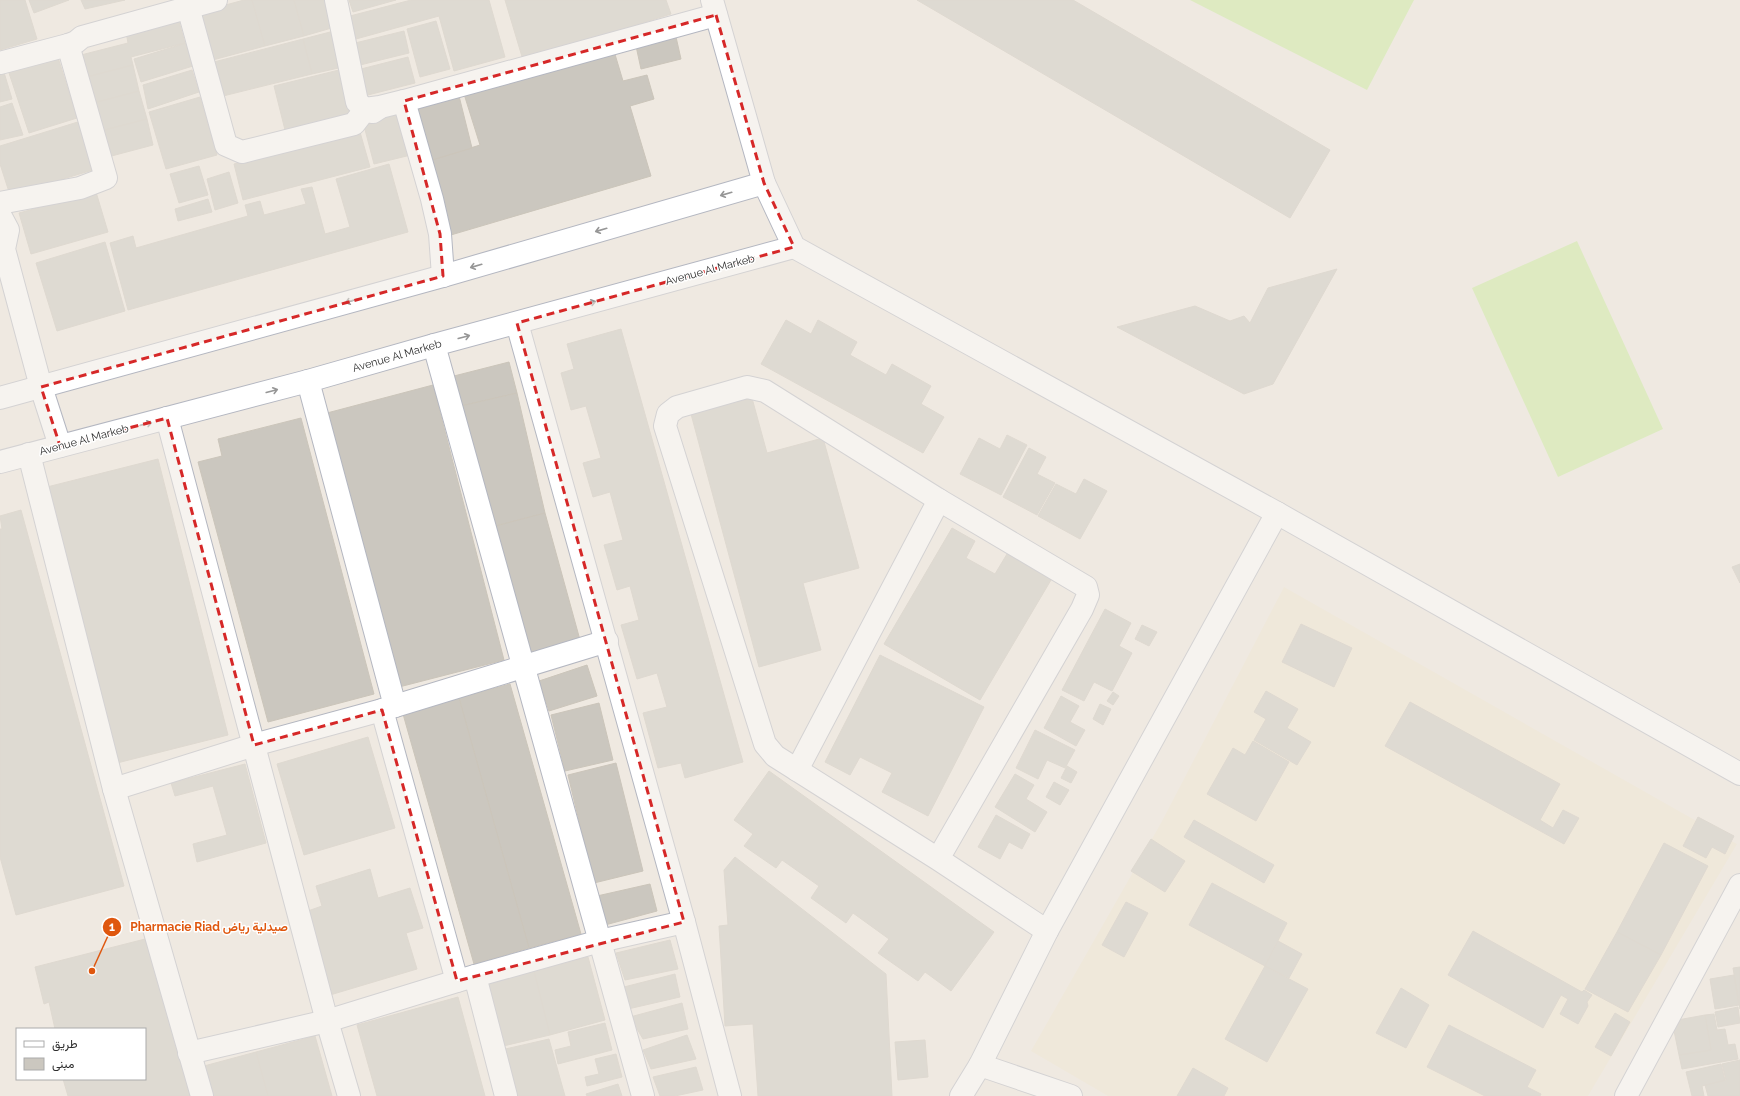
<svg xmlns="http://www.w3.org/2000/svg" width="1740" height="1096" font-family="Raleway,Vazirmatn,sans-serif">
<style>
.education{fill:#f0e6d1}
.pitch{fill:#c9ec9a}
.building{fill:#cbc7bf;stroke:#cbc5ba}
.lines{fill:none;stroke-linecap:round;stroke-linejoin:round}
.street-casing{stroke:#b4b7c1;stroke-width:24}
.street{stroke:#fff;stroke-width:22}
.oneway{stroke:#969696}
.marked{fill:none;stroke:#d62828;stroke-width:3;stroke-dasharray:8 5;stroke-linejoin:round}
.labels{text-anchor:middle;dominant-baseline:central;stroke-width:3;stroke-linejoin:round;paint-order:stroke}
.street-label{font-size:11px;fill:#2e2e2e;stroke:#fff}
.leader{fill:none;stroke:#df570e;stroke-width:1.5}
.callout-dot{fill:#df570e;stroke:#fff;stroke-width:1.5}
.mark-label{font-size:12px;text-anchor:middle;font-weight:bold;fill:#fff}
.callout-label{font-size:12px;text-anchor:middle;font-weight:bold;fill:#df570e;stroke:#fff;stroke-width:3;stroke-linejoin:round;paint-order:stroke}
</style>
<rect width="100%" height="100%" fill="#efe9e1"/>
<polygon class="education" points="1284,587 1737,844 1588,1096 1108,1096 1031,1051 1161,823"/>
<g class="pitch">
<polygon points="1190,0 1414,0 1367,90"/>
<polygon points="1577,241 1663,429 1558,477 1472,288"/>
</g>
<g class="building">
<polygon points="0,0 25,0 37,39 0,50"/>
<polygon points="29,0 69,0 34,13"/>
<polygon points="81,0 125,0 85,9"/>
<polygon points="244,0 252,0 265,46 209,61 196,13"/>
<polygon points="252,0 294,0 304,36 265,46"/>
<polygon points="294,0 328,0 335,27 304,36"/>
<polygon points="349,0 396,0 353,12"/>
<polygon points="411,0 489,0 505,57 454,71 439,16 356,39 350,16"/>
<polygon points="505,0 666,0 671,14 523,60"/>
<polygon points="917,0 1073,0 1330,150 1290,218"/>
<polygon points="178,18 185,43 131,57 133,65 83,78 77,56 128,43 126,32"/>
<polygon points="436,21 450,69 420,77 407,29"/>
<polygon points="334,31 343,67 312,74 303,39"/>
<polygon points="404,31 409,53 356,66 351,44"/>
<polygon points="676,37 681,59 641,69 636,46"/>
<polygon points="303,39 312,74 219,97 210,63"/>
<polygon points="186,43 193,66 141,82 134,59"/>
<polygon points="56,51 77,118 29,133 7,67"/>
<polygon points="614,51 623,81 647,75 654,99 630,106 651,176 444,237 422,163 480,145 464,94"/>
<polygon points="408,57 415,83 364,96 357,70"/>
<polygon points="133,65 139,91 90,104 83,78"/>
<polygon points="0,69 3,69 12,99 0,102"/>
<polygon points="343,69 355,116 286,134 274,86"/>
<polygon points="192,70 199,92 148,109 143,85"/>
<polygon points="139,91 147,119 97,132 90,104"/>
<polygon points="459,96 472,148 422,163 409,112"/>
<polygon points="200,97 217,155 166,169 149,112"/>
<polygon points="12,103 23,135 0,140 0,107"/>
<polygon points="404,108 415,154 374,164 362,118"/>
<polygon points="147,119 153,145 104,158 97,132"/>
<polygon points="81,121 96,169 10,195 0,164 0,146"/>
<polygon points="360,132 370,167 243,200 234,164"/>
<polygon points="389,164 408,232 128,310 110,243 133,236 136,248 248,216 245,205 260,201 264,215 306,204 301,189 312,187 325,234 350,227 336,179"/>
<polygon points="199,166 208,195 179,203 170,174"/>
<polygon points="229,172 238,203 215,210 207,179"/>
<polygon points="96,192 108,232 31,254 19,213"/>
<polygon points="208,199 212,212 178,221 175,209"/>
<polygon points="105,242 125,311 57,331 36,263"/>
<polygon points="1337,269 1273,384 1244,394 1117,327 1195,306 1230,321 1244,316 1250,323 1268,288"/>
<polygon points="786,320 811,334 818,320 857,342 850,355 886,375 892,364 931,386 921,404 944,417 923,453 761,364"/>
<polygon points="621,329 743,762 685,778 681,763 658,768 643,713 667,707 657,673 637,679 621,625 639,620 630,586 617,590 604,545 623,540 610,492 593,497 583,463 601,458 586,406 571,410 561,373 574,369 567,344"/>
<polygon points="509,362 517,393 461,406 454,376"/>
<polygon points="433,385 504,660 399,687 327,413"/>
<polygon points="517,393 545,513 492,527 461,406"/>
<polygon points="752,398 767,453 823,438 859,568 803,583 821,650 759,667 691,414"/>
<polygon points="301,418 374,694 268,722 198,462 222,456 218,439"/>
<polygon points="1007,435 1027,445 1001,495 960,474 979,438 1000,449"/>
<polygon points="1029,448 1046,457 1037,474 1055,483 1037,515 1003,497"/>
<polygon points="158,459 228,735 117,763 47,487"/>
<polygon points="1084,479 1107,491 1080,539 1038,516 1056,484 1076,494"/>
<polygon points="21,510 124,886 16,915 0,857 0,529 2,529 0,516"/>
<polygon points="545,513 580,640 525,654 492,527"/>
<polygon points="952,528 975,541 966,558 995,574 1007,554 1051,580 980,700 884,644"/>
<polygon points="1740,564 1740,583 1732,567"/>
<polygon points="1105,609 1131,623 1119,646 1132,653 1112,691 1094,682 1084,701 1062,690"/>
<polygon points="1301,624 1352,648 1334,687 1282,662"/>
<polygon points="1142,625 1157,632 1149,646 1135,639"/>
<polygon points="880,655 984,707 928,816 882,792 892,773 860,757 850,775 825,762"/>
<polygon points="587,665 597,696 549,711 539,681"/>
<polygon points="510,684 581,934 529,948 459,698"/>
<polygon points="1266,691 1298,709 1287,728 1311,742 1297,765 1254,740 1266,719 1254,712"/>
<polygon points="1113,692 1119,696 1113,705 1107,701"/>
<polygon points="1061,696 1079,706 1070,722 1085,730 1076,746 1044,728"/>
<polygon points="459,698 529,948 474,964 403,714"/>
<polygon points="1410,702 1560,784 1540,820 1553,828 1563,810 1579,818 1564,844 1385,746"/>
<polygon points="599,703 613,760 565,771 551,715"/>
<polygon points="1100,704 1111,709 1103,725 1093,719"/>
<polygon points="1035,730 1075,750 1065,768 1047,760 1038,779 1016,768"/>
<polygon points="368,737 395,828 304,855 277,764"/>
<polygon points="1253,741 1289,762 1256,821 1207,794 1233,748 1245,755"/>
<polygon points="616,763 643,871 594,883 568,775"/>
<polygon points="245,764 266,843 197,862 193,844 227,835 213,786 175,796 171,783"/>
<polygon points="1067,766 1077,772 1071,783 1061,778"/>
<polygon points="769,771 994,932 951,991 925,972 918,981 878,953 889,939 853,913 846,923 811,898 819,886 782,860 776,868 744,846 753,834 734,820"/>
<polygon points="1015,774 1034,785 1026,799 1047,812 1035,832 995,807"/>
<polygon points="1054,782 1069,790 1060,805 1046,797"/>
<polygon points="996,815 1030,834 1022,849 1009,842 1000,859 978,847"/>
<polygon points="1698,817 1734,836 1725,854 1712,847 1706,858 1683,846"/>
<polygon points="1194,820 1274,865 1264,883 1184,837"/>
<polygon points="1151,839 1185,861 1165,892 1131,871"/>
<polygon points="1664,843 1708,866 1661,955 1617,932"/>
<polygon points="735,857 886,974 892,1096 758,1096 753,1024 725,1026 719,926 728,925 724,870"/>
<polygon points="370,869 378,898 410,888 423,928 406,933 417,969 330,995 305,912 322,906 316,886"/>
<polygon points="1212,883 1287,923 1265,966 1189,925"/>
<polygon points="650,884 657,911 605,925 597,896"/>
<polygon points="1126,902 1148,913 1124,957 1102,945"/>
<polygon points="1473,931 1582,992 1584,990 1592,995 1587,1002 1588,1006 1578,1024 1560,1014 1568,999 1561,995 1543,1028 1448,975"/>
<polygon points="1617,932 1661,955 1628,1012 1585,989"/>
<polygon points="149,938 191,1096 68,1096 63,1079 145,1079 145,1029 55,1029 49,1002 44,1004 35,967"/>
<polygon points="670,940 678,969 625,980 616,953"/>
<polygon points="1278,941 1302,954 1289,978 1265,966"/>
<polygon points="588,957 605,1020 550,1035 534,971"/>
<polygon points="1265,966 1308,989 1267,1062 1225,1039"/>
<polygon points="1740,967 1740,1009 1733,968"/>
<polygon points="534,971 550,1035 499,1047 482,984"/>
<polygon points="675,974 680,997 628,1009 620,988"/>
<polygon points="1734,975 1739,1005 1715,1009 1710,979"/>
<polygon points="1401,988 1429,1005 1406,1048 1376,1033"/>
<polygon points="458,997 485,1096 377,1096 357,1025"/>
<polygon points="682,1003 688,1029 643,1039 630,1017"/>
<polygon points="1738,1007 1740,1023 1718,1027 1715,1012"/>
<polygon points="1615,1013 1630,1022 1611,1056 1595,1047"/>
<polygon points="1714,1014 1717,1030 1725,1029 1728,1045 1735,1044 1738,1059 1682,1069 1679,1055 1711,1050 1705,1015"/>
<polygon points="1705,1015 1711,1050 1679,1055 1672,1021"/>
<polygon points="605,1023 612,1050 558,1064 555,1050 571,1046 568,1032"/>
<polygon points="1449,1025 1536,1070 1527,1087 1541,1094 1540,1096 1485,1096 1427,1067"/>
<polygon points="687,1035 696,1059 651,1069 643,1050"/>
<polygon points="315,1036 332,1096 268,1096 256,1052"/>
<polygon points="549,1039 565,1096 512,1096 501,1050"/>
<polygon points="925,1040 928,1077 898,1080 895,1042"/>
<polygon points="256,1052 268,1096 213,1096 204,1066"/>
<polygon points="616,1054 622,1077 587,1086 585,1077 599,1074 595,1059"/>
<polygon points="1740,1060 1740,1096 1708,1096 1705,1085 1726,1080 1722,1064"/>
<polygon points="1721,1064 1725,1080 1702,1086 1704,1096 1692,1096 1686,1072"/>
<polygon points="696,1067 703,1090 675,1096 660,1096 653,1077"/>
<polygon points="1193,1068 1228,1088 1224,1096 1177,1096"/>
<polygon points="618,1084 622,1096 587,1096 586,1094"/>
</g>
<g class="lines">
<defs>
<g id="street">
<polyline points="336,0 357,102 365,109 380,107 404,101 716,15"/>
<polyline points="712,0 764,183 794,247 1277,513 1740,774"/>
<polyline points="188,7 226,145 242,152 354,124 364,111 373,112 379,108"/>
<polyline points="0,63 68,45 76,42 82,37 216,0"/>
<polyline points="404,101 432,199 440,234 443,276"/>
<polyline points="0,203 80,188 106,178 68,45"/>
<polyline points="0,215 8,230 4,249 41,387 60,446"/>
<polyline points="517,323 684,922 730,1096"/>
<polyline points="434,345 643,1096"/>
<polyline points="308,381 395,706"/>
<polyline points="0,398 443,276 764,183"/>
<polyline points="167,418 327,1021 349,1096"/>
<polyline points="29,454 114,789 202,1096"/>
<polyline points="0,462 308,381 434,345 794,247"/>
<polyline points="382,710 457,981"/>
<polyline points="797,770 939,500"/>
<polyline points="114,789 254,745 382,710 607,641"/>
<polyline points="938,859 1082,609 1088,595 1086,587 939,500 765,391 747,387 677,407 668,414 665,426 765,744 775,756 938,859 1047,931"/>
<polyline points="475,976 506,1096"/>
<polyline points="189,1053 327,1021 457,981 600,941 684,922"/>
<polyline points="980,1065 1071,1096"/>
<polyline points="961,1096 980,1065 1047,931 1277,513"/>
<polyline points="1626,1096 1740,885"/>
</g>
</defs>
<use href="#street" class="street-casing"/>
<use href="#street" class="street"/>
</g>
<defs><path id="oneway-shaft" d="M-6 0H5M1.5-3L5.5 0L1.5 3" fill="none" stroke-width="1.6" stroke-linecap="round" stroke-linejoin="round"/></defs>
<g class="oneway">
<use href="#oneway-shaft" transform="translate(726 194) rotate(164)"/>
<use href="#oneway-shaft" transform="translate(601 230) rotate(164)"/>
<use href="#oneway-shaft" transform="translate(476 266) rotate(164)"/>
<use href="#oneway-shaft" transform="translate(351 301) rotate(164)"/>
<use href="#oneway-shaft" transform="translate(590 303) rotate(-15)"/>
<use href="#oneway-shaft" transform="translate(464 337) rotate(-15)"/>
<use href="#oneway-shaft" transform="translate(272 391) rotate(-15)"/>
<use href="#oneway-shaft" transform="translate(146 424) rotate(-14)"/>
</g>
<path d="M0 0H1740V1096H0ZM716 15 764 183 794 247 517 323 684 922 457 981 382 710 254 745 167 418 60 446 41 387 443 276 440 234 404 101Z" fill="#efe9e1" fill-opacity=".55" fill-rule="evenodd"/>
<path class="marked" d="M716 15 764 183 794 247 517 323 684 922 457 981 382 710 254 745 167 418 60 446 41 387 443 276 440 234 404 101Z"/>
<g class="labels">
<g class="street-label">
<text transform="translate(710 270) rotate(-15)">Avenue Al Markeb</text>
<text transform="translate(397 356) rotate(-16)">Avenue Al Markeb</text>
<text transform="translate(84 440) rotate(-15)">Avenue Al Markeb</text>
</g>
</g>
<path class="leader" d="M92 971L112 927"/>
<g class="callout-dot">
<circle cx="92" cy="971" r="4"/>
<circle cx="112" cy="927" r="10"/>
</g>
<g class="mark-label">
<text x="112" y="931">1</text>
</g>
<g class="callout-label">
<text x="209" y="931">Pharmacie Riad صيدلية رياض</text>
</g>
<rect x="16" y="1028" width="130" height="52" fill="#ffffff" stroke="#ababab"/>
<rect x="24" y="1041" width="20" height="6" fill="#ffffff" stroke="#ababab"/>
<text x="52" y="1048" font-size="12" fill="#2e2e2e">طريق</text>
<rect x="24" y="1058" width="20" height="12" fill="#cbc7bf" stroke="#ababab"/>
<text x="52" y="1068" font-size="12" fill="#2e2e2e">مبنى</text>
</svg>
